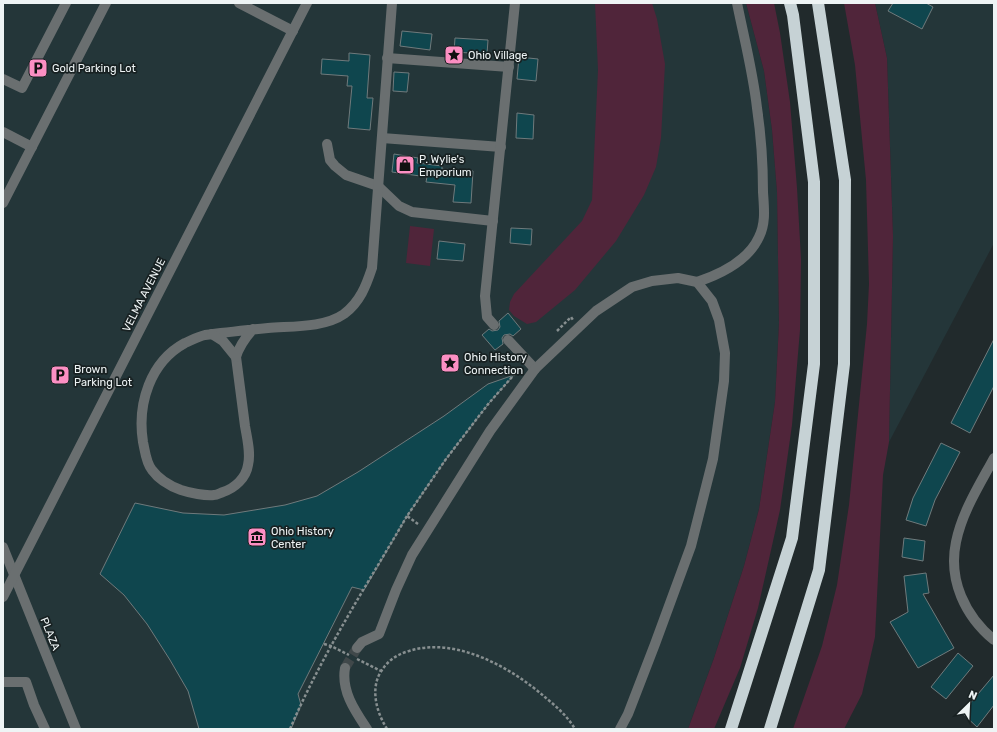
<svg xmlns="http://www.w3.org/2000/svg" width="997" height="732" font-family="Rubik,sans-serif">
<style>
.built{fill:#243639}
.green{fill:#50253a}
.building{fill:#0f464e;stroke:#6f7a7c}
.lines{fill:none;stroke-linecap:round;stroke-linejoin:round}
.minor-tunnel{stroke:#40484a;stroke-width:10;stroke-dasharray:10 5;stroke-linecap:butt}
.path{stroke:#878f90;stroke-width:2.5;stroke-dasharray:3 2;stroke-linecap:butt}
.minor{stroke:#6a6f70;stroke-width:10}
.highway{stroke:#c6d2d5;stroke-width:12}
.labels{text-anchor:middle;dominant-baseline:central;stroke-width:3.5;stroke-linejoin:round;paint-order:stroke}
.poi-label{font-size:11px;fill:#eef4f5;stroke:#182122;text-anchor:start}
.street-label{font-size:11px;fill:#eef4f5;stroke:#182122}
</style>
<rect width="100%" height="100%" fill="#212a2c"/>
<g class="built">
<polygon points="3,3 746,3 764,71 772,130 777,192 779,323 775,402 759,509 744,566 714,658 688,729 3,729"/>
<polygon points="875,3 994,3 994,243 889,442 893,236 887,58"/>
</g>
<g class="green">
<polygon points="595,3 652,3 657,19 665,64 661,138 656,167 644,195 616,241 575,290 536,322 527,324 514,316 509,310 510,302 514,294 582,221 592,200 598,70"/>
<polygon points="746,3 774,3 780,33 790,102 797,188 801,259 800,330 792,425 780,510 758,608 740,668 714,729 688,729 714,658 744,566 759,509 775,402 779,323 777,192 772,130 764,71"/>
<polygon points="844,3 875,3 887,58 893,236 889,442 883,475 875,637 862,694 844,729 793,729 822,646 837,585 849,505 867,324 869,284 866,180 855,65"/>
<polygon points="410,226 434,229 430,266 406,263"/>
</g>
<g class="building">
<polygon points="893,3 926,3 933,7 922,29 888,11"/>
<polygon points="402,31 432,34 430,50 400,46"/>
<polygon points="455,38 488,40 487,54 454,52"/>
<polygon points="349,53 370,55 367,98 373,98 370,130 348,128 352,86 347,86 348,76 321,74 322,59 349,61"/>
<polygon points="519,57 538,59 536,81 517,79"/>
<polygon points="394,72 409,73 407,92 393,91"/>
<polygon points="517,113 534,115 533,139 516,138"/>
<polygon points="394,154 418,158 417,163 442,166 442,169 473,171 471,203 453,202 455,185 426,182 427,177 392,172"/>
<polygon points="511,228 532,229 531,245 510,243"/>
<polygon points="439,241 465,244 463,261 437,259"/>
<polygon points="508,313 521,329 513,336 510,334 504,335 502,338 503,344 495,350 482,335 489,329 492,331 498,330 500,327 499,321"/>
<polygon points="994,339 994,386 970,433 951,423"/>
<polygon points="514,375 489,403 446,459 407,516 364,590 352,587 298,694 301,705 291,729 199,729 188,691 170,660 147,624 124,595 100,574 135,503 183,513 224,515 285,505 317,496 358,472 444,416 488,384"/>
<polygon points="941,443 960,452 935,500 926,526 906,520 913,498"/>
<polygon points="904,538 925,541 923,561 902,557"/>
<polygon points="926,573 929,593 923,594 954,648 918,668 890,622 908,612 904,576"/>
<polygon points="958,653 973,666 946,699 931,687"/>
<polygon points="994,675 994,705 977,727 962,713"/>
</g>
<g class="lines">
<polyline class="minor-tunnel" points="345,668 357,648"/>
<g class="path">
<polyline points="557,331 571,317 573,320"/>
<polyline points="418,524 407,516 446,459 489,403 520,368"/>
<polyline points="324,644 331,646 349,655"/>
<polyline points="357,659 381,671"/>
<path d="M290 729C322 654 367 585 407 516"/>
<path d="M387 729C377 713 371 692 379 675 386 662 395 655 409 651 456 636 512 668 546 698 557 707 568 717 575 729"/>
</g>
<g class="minor">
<polyline points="239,3 293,31"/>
<polyline points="387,58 509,67"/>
<polyline points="3,79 22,88 66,3"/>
<polyline points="3,132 32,147"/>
<polyline points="382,138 501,147"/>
<polyline points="327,144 330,160 335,166 346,175 378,186 399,206 412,212 493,221"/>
<polyline points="3,203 106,3"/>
<path d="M697 282C721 274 748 261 759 237 766 223 764 208 763 192 763 164 761 135 757 108 753 72 744 38 737 3"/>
<polyline points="494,325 487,317 485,296 515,3"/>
<path d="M253 329C245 338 239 346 236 357 239 380 242 403 245 426 247 438 251 453 248 465 246 478 235 488 223 492 220 493 217 495 214 495 205 496 190 493 181 490 170 486 160 481 152 470 146 463 145 451 143 442 137 404 150 362 185 343 192 340 197 337 205 335 226 332 247 330 268 328 291 326 324 328 344 314 360 302 366 286 372 268L392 3"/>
<polyline points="212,334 223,341 236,357"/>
<polyline points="508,340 535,369"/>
<path d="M994 458C980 484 962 512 956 542 948 580 965 616 994 640"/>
<polyline points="3,547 76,729"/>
<polyline points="3,597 307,3"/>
<polyline points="357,648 362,642 379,634 396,590 412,555 490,431 535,369 596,311 632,287 652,281 678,278 697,282 712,301 719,320 725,353 724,381 713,459 691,546 655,644 628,714 620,729"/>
<path d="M345 668C341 691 355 711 367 729"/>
<polyline points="3,682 26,682 34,705 45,729"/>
</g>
<g class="highway">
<polyline points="731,729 792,538 814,364 814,182 793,15 790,3"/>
<polyline points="770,729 819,570 844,364 845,180 818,3"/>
</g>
</g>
<defs>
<symbol id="sight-square" viewBox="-11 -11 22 22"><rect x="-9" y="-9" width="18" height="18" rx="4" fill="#fc8fc3" stroke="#182122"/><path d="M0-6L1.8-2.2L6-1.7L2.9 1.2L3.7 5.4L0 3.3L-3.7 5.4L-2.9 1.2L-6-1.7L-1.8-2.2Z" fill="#111"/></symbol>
<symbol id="parking-square" viewBox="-11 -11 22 22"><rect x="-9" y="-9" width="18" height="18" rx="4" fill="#fc8fc3" stroke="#182122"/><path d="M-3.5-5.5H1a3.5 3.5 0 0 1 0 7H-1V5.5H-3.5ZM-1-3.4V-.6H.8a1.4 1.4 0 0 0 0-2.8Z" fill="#111"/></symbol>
<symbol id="shop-square" viewBox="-11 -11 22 22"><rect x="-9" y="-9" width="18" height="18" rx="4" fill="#fc8fc3" stroke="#182122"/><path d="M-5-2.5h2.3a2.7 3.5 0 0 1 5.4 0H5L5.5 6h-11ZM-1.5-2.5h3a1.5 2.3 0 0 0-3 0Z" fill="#111"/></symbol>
<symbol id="museum-square" viewBox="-11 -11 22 22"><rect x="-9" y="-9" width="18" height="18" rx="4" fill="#fc8fc3" stroke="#182122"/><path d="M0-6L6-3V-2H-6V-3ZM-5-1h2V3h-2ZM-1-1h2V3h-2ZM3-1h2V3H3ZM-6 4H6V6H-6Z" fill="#111"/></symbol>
</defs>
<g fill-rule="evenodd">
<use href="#sight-square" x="443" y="44" width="22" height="22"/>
<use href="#parking-square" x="27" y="57" width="22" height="22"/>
<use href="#shop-square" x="394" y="154" width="22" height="22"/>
<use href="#sight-square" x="439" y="352" width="22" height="22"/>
<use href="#parking-square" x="49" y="364" width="22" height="22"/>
<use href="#museum-square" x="246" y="526" width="22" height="22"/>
</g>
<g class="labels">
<g class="poi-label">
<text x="468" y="55">Ohio Village</text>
<text x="52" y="68">Gold Parking Lot</text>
<text x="419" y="159">P. Wylie's<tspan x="419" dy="13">Emporium</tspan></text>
<text x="464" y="357">Ohio History<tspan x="464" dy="13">Connection</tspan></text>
<text x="74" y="369">Brown<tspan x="74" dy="13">Parking Lot</tspan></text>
<text x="271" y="531">Ohio History<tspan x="271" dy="13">Center</tspan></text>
</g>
<g class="street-label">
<text transform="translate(144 295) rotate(-63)">VELMA AVENUE</text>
<text transform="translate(50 634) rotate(68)">PLAZA</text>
</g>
</g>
<rect width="997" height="732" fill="none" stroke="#eef4f5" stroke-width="8"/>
<g transform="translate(969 704) rotate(24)" stroke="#182122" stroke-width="3" paint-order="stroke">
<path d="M0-3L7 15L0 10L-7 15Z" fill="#eef4f5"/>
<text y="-6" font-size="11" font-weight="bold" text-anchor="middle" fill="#eef4f5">N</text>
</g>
</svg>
